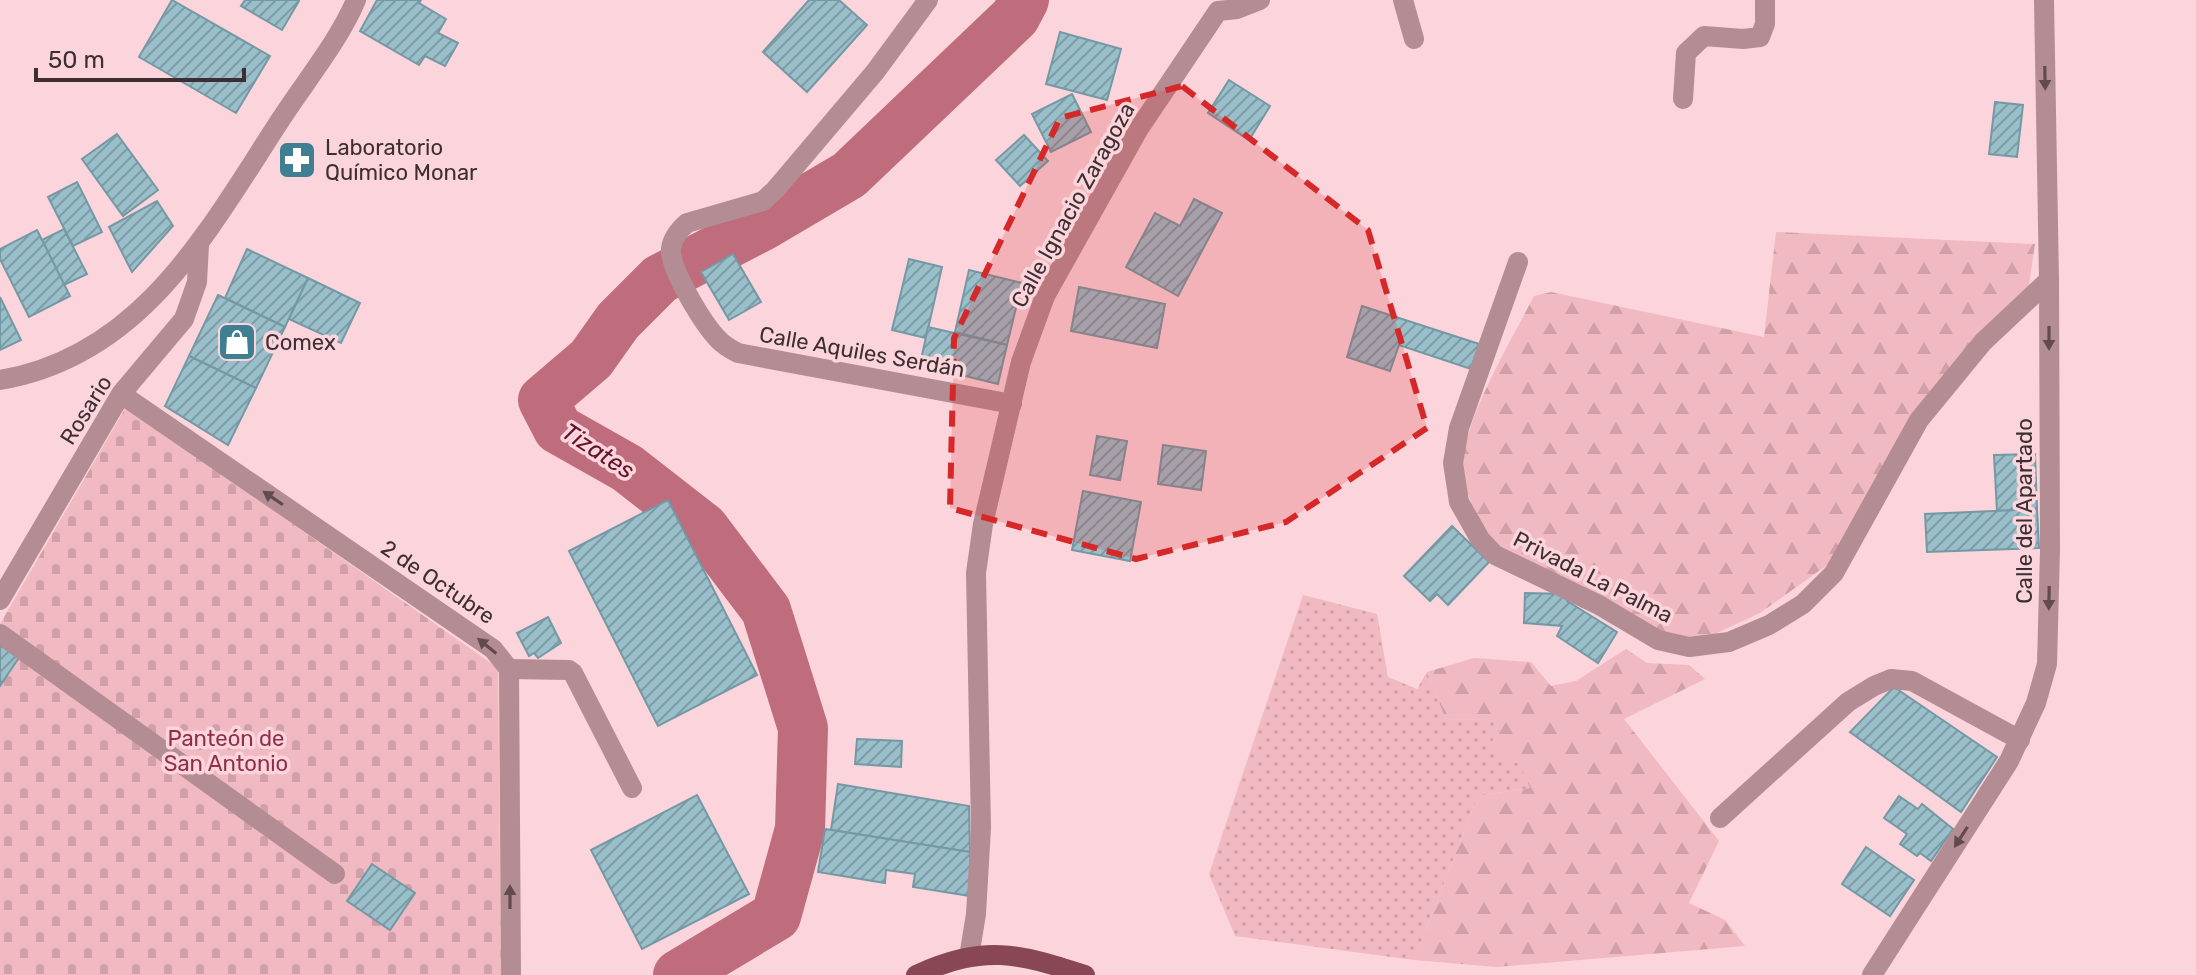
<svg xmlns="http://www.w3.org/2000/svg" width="2196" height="975" font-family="Rubik,sans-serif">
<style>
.green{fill:url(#green-dots)}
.forest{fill:url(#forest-firs)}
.cemetery{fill:url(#cemetery-stones)}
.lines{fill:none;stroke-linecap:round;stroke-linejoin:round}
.river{stroke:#bf6c7d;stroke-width:50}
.building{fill:url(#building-hatch);stroke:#7499a4;stroke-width:2}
.minor{stroke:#b48d94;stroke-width:20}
.major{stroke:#894756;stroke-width:20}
.oneway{fill:#614b4f}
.marked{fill:#d62828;fill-opacity:0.2;stroke:#d62828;stroke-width:6;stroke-dasharray:16 10;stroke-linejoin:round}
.labels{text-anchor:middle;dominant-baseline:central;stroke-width:7;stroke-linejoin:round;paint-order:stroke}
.poi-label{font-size:22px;fill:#3d2f31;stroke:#fbd5db;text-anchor:start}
.street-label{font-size:22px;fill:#3d2f31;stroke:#fbd5db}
.park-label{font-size:22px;fill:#922d49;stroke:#fbd5db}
.water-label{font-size:24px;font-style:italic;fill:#60132b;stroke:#fbd5db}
</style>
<defs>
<pattern id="green-dots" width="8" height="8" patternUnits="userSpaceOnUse" patternTransform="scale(2)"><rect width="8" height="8" fill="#f1b9c2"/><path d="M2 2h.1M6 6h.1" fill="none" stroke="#d09fa7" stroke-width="1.8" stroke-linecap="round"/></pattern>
<pattern id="forest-firs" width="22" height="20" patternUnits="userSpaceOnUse" patternTransform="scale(2)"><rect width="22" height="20" fill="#f1b9c2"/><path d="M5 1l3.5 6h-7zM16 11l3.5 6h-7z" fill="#d09fa7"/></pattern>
<pattern id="cemetery-stones" width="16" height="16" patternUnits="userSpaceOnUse" patternTransform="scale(2)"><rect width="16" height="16" fill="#f1b9c2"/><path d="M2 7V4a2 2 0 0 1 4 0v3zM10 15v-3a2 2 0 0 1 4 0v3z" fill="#d09fa7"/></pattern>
<pattern id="building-hatch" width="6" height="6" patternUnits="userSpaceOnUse" patternTransform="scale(2)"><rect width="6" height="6" fill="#99bfca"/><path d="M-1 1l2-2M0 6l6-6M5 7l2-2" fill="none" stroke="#7e9ca5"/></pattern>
</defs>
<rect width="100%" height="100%" fill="#fbd5db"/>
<polygon class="green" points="1303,595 1377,614 1388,677 1417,689 1427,672 1446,720 1483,719 1505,725 1530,788 1478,796 1414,960 1235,936 1209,874"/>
<g class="forest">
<path d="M1776 232 2035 244 2029 285 1976 337 1830 563 1760 613 1706 638 1669 635 1500 549C1481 526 1461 492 1463 460 1467 414 1512 339 1534 296L1551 292 1764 337Z"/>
<polygon points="1626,649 1647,663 1689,665 1705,679 1624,719 1719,841 1689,903 1725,920 1745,946 1496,967 1414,960 1478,796 1530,788 1519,763 1499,761 1489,745 1504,725 1483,719 1446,720 1427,672 1474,658 1531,662 1551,686 1576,681"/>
</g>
<polygon class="cemetery" points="126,407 498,668 501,975 0,975 0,624"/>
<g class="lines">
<polyline class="river" points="678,975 776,916 800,829 803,728 766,610 704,528 627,468 558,429 543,400 591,359 618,321 660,279 764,225 849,175 1015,17 1024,0"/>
</g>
<g class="building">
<polygon points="172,0 270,56 236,113 139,57"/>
<polygon points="245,0 297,0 299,1 282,30 241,6"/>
<polygon points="377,0 421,0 419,3 446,19 438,33 458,43 445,66 425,56 419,65 360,31"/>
<polygon points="809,0 839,0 867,25 807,92 763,52"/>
<polygon points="1060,32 1121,49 1107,100 1046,84"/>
<polygon points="1229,80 1270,106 1249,140 1208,113"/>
<polygon points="1072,94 1091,132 1051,152 1032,114"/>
<polygon points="1995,102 2023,105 2017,157 1989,154"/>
<polygon points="117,134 158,190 123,216 82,159"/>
<polygon points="1024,135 1048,161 1020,186 996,160"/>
<polygon points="77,182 102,232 73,246 48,197"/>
<polygon points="1194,199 1222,213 1178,296 1126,267 1155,213 1180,226"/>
<polygon points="157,201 173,226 132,272 109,227"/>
<polygon points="64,229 87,274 64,285 42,240"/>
<polygon points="37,230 70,296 29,317 0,259 0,249"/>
<polygon points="247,249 308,278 285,327 225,298"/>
<polygon points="733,254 761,302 729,320 701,272"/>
<polygon points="909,259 942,267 926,338 892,330"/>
<polygon points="969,270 1022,283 1007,345 955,332"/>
<polygon points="308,278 360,303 341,343 289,319"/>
<polygon points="1079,287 1165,304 1157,348 1071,331"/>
<polygon points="218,295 285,327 256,388 189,356"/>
<polygon points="0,297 21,340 0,350"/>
<polygon points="1362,306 1479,344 1471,369 1399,345 1390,371 1347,357"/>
<polygon points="928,327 1007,345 998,384 920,365"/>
<polygon points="189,356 256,388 228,445 165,406"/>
<polygon points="1097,436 1127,441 1120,480 1090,475"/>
<polygon points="1163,445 1206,451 1201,490 1158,484"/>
<polygon points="2035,454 2037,509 1997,511 1994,455"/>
<polygon points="1083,491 1141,502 1130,561 1072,550"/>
<polygon points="668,500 757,675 658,726 569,551"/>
<polygon points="2037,509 2039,548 1927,552 1925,514"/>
<polygon points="1452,526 1489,562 1448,605 1437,594 1430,601 1404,576"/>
<polygon points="1525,593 1567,594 1567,601 1617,632 1598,663 1557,636 1562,626 1524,623"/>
<polygon points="548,617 561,643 538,658 534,653 529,656 517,633"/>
<polygon points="0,642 20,656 0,686"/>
<polygon points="1894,687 1997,757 1961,812 1850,732"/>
<polygon points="857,739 902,741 901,767 855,764"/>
<polygon points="838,784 969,806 970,852 831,830"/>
<polygon points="697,795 749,894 642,949 591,850"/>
<polygon points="1899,796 1918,809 1922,804 1953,829 1931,861 1920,853 1917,856 1900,844 1907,834 1884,818"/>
<polygon points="825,829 970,852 970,896 913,887 915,874 886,870 885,883 818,872"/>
<polygon points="1866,847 1914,880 1890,916 1842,884"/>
<polygon points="372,864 415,893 390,930 347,901"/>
</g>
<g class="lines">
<g class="minor">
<path d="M928 0 875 72 775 190 763 201 687 223C679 230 672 238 671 249 670 270 703 323 717 338 723 345 730 349 738 353L1012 404"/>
<polyline points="1403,0 1414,39"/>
<polyline points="1683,99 1686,53 1704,36 1743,39 1760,37 1765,24 1765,0"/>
<polyline points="1518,262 1459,428 1453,463 1459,502 1480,539 1495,555 1599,605 1658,640 1689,647 1729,642 1769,625 1803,604 1834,573 1919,420 1983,342 2049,280"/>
<path d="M0 380C143 356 209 229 281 119 305 82 340 39 356 0"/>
<polyline points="121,394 493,649 509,669 511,975"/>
<polyline points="0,600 121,394 184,319 197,282 199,245"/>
<polyline points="0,634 335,874"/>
<polyline points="509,669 569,670 573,673 632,788"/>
<polyline points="1720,818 1848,702 1874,686 1891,679 1912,681 2020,740"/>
<polyline points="969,957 976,914 981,828 976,573 983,524 1021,362 1045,296 1138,130 1218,11 1237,9 1260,0"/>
<polyline points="1872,975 2009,761 2036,703 2047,664 2050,550 2049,280 2044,0"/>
</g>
<path class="major" d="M916 975C985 944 1017 953 1085 975"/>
</g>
<defs><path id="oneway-solid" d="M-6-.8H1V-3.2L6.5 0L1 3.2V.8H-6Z" transform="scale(2)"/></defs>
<g class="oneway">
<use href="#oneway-solid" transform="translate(2045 78) rotate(89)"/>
<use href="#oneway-solid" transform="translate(2049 338) rotate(90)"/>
<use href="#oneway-solid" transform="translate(273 498) rotate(-146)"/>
<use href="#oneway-solid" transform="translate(2049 598) rotate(91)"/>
<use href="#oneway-solid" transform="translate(487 646) rotate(-141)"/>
<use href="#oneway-solid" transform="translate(1961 837) rotate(123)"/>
<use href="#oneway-solid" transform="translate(510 897) rotate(-90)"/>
</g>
<path class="marked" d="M1182 86 1368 230 1427 428 1286 522 1136 559 950 508 954 338 1060 118Z"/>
<defs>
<symbol id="pharmacy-square" viewBox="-11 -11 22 22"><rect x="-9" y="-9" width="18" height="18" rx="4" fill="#3e7f91" stroke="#fbd5db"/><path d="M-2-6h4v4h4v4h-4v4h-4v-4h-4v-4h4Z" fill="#fff"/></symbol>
<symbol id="shop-square" viewBox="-11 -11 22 22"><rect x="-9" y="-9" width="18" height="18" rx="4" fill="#3e7f91" stroke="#fbd5db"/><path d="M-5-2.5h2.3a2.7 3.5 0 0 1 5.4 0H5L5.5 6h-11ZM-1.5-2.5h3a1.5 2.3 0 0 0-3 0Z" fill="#fff"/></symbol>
</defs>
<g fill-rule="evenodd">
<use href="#pharmacy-square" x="275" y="138" width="44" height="44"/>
<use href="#shop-square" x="215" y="320" width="44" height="44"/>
</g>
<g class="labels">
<g class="poi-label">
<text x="325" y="147">Laboratorio<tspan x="325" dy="25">Químico Monar</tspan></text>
<text x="265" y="342">Comex</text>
</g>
<g class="street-label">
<text transform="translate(1073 205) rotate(-61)">Calle Ignacio Zaragoza</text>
<text transform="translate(862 352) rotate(10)">Calle Aquiles Serdán</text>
<text transform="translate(86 410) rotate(-58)">Rosario</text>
<text transform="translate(2024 511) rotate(-90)">Calle del Apartado</text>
<text transform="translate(1593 577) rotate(27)">Privada La Palma</text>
<text transform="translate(438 582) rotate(34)">2 de Octubre</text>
</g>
<g class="park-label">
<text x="226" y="738">Panteón de<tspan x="226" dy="25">San Antonio</tspan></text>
</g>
<g class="water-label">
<text transform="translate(598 451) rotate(33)">Tizates</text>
</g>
</g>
<path d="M36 68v12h208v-12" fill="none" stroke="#3d2f31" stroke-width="4"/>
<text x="48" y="68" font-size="24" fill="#3d2f31" stroke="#fbd5db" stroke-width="6" paint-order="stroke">50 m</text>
</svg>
